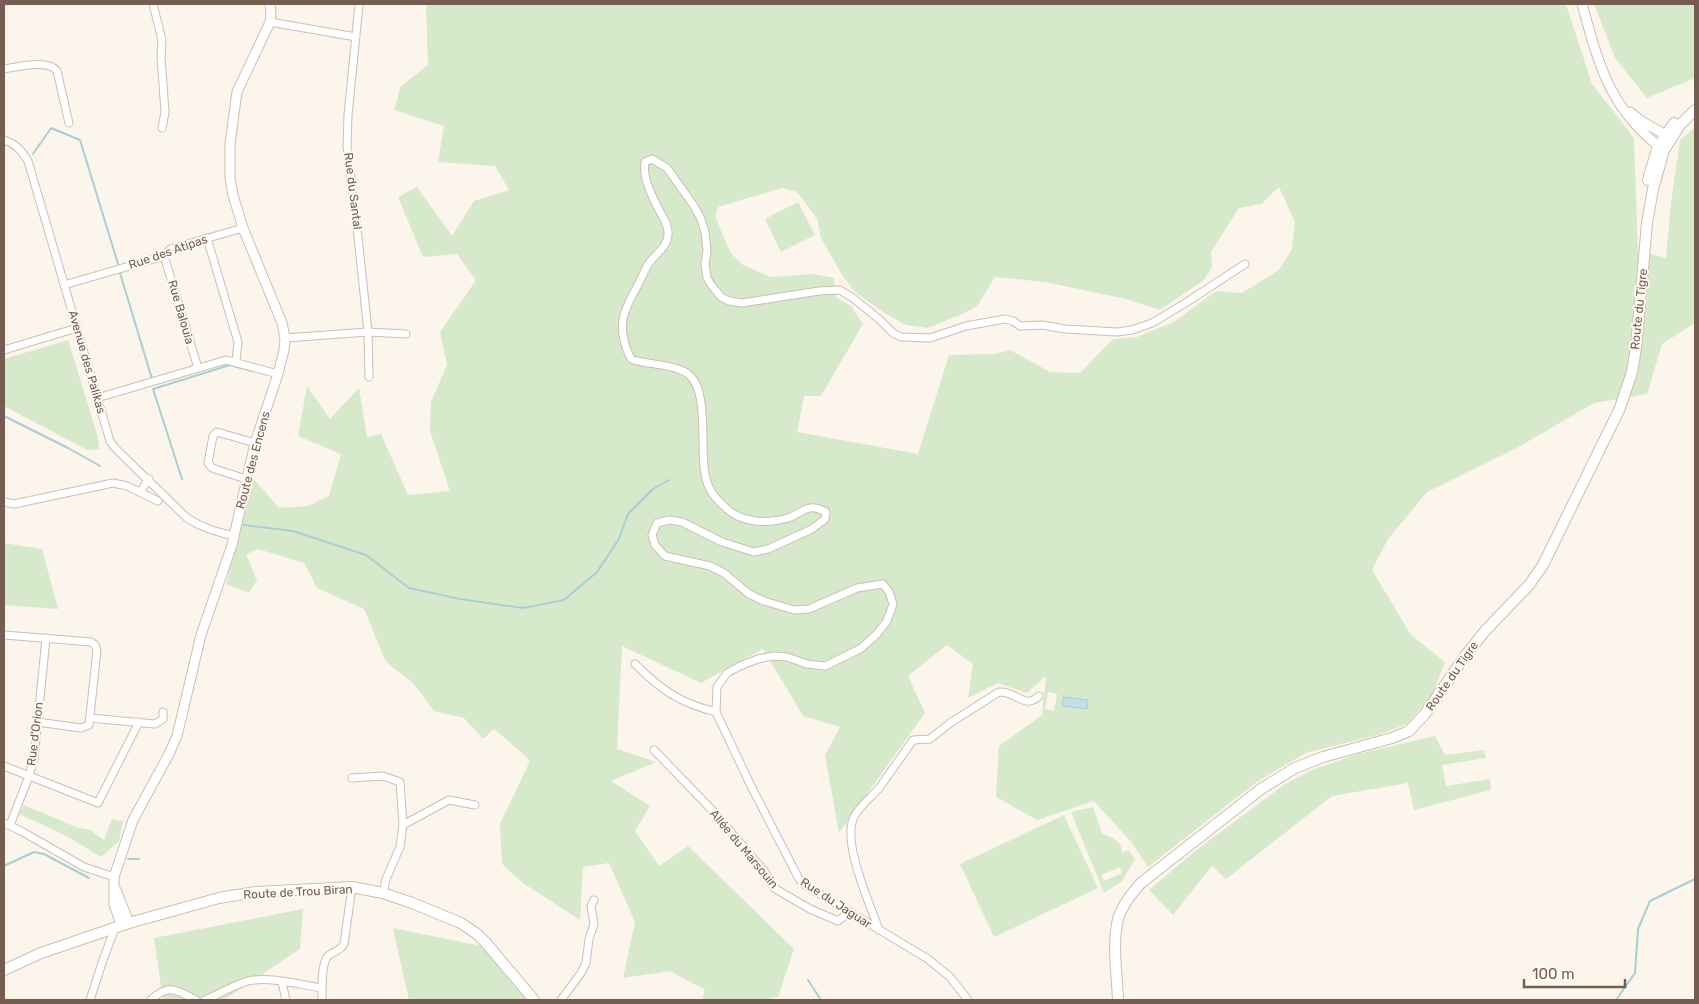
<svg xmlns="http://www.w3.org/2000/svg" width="1699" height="1004" font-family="Rubik,sans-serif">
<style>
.green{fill:#d7e9cb;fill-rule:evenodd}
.water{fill:#c1dfe4;stroke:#a8cfd5}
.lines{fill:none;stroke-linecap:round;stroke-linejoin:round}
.stream{stroke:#a8cfd5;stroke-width:2}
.minor-casing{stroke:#cdbeb2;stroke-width:9}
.tertiary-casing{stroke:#cdbeb2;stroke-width:11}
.secondary-casing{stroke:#d0beb0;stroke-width:12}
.minor{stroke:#fff;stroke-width:7}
.tertiary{stroke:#fff;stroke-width:9}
.secondary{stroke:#fff;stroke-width:10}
.labels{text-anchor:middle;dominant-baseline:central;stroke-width:4;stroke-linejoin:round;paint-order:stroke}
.street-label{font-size:12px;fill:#755d50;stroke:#fef9f3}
</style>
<rect width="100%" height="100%" fill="#fbf5ec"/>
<g class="green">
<path d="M426 4H1566L1592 84 1634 138 1638 251 1666 258 1671 203 1680 140 1695 127V323L1662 344 1647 394 1594 403 1515 449 1427 492 1388 539 1372 570 1411 635 1445 662 1432 696 1407 724 1381 734 1306 753 1258 781 1148 867 1132 843 1094 801 1037 820 996 797 999 746 1042 715 1046 676 1027 693 998 683 968 698 973 664 947 645 908 676 925 713 839 833 825 755 840 727 803 716 763 649 701 683 622 646 617 749 656 762 611 781 650 806 635 831 659 866 688 846 794 949 778 997 764 1000H702L705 990 670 971 623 978 635 922 609 863 583 867 580 920 523 883 502 864 500 824 530 761 511 743 494 729 483 739 464 718 434 711 413 683 386 662 364 609 317 588 304 563 258 549 246 555 257 580 249 593 226 584 252 477 279 508 308 506 329 496 341 454 298 436 307 386 330 419 359 388 367 437 381 434 408 495 450 491 430 431 431 402 447 365 440 332 476 280 457 254 423 257 398 197 417 187 452 236 474 201 509 190 495 166 438 162 444 126 394 110 401 86 428 65ZM1279 187 1295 222 1292 249 1279 270 1242 293 1216 291 1174 322 1137 337 1113 339 1080 373 1050 372 1010 350 995 354 949 355 918 454 797 432 804 396H821L863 324 851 306 836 297 834 278 813 274 771 277 743 265 730 252 715 216 718 207 782 188 797 192 817 218 821 238 842 275 855 292 883 312 906 325 928 328 962 314 977 306 995 277 1045 282 1126 299 1160 310 1204 280 1212 267 1211 252 1239 208 1261 204ZM1048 692 1057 694 1054 711 1045 709ZM1064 697 1088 700 1063 706Z"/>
<polygon points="1594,4 1695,4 1695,78 1647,98 1615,58"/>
<polygon points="798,202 815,235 781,252 765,219"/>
<polygon points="68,340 98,437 99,449 87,450 4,406 4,359"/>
<polygon points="4,543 42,549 58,609 4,605"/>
<polygon points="1435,736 1445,755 1484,750 1486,758 1442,765 1446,786 1490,779 1491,790 1414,810 1408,783 1332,796 1226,879 1212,866 1173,915 1149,890 1195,851 1285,784 1314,769 1358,754"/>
<polygon points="24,805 76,827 90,830 104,840 112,819 123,821 119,841 101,857 65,835 19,814"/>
<path d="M1093 807 1102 833C1112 838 1122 840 1122 853L1128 850 1135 859 1122 881 1104 893 1071 812ZM1120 867 1122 873 1104 881 1101 875Z"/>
<polygon points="1064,815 1098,888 994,937 960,864"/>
<polygon points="303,909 300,949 224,1000 163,1000 154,938"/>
<polygon points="393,928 481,946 532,1000 409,1000"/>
</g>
<polygon class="water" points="1063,697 1088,700 1087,709 1062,706"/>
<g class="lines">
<g class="stream">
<polyline points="33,154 51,128 80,140 119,267"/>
<polyline points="120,273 152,379"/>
<polyline points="4,416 68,448 100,466"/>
<polyline points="182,479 153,389 230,365 252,371"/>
<polyline points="244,525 293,531 366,555 409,588 460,599 523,608 564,600 597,572 619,539 628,514 653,489 669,480"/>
<polyline points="128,859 139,859"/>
<polyline points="4,866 34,852 44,854 89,878"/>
<polyline points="808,980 821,1000"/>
<polyline points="1616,1000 1635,973 1638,929 1650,901 1695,879"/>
</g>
<defs>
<g id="minor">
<polyline points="153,4 162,40 161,57 165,112 162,128"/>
<polyline points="359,4 348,115 347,147 356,218 368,332 369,377"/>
<polyline points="270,22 356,37"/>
<path d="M4 69C18 67 48 59 57 71L69 123"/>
<path d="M4 140C16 144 21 150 28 161L110 441 116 449 187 518C202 528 217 532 234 536"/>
<polyline points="207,238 238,342 236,361"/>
<polyline points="164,256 198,368"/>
<polyline points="64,285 164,256 170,249 243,228"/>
<polyline points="285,338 368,332 406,334"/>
<polyline points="4,350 77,328"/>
<polyline points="97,398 226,360 278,374"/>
<polyline points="246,479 212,468 208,463 213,436 217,432 255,443"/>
<polyline points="140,492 149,479"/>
<polyline points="4,502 14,504 113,483 127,486 158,501"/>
<polyline points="4,635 91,642 95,645 97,650 89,725 81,728 37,722"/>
<path d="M635 664C661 690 680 703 716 712"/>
<polyline points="90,718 155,724 163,719 163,712"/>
<polyline points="654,750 713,811 765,872 774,888 810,909 838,921 849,912"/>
<polyline points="4,766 98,803 139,722"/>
<polyline points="352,778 383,776 400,782 403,825"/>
<polyline points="4,823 21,831 84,867 114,877"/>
<polyline points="10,825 29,776 34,758 46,638"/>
<polyline points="383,893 386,879 400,847 403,825 449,800 475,805"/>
<path d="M879 930C870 904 843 845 853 819 858 807 871 798 880 787 891 771 902 756 913 740L930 739 950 723 999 692C1017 691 1024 710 1039 696"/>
<polyline points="282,982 286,1000"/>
<polyline points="90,1000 103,960 115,928"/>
<path d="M151 1000C168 983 177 990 196 1000"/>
<path d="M205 1000C219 994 234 985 248 981 270 976 301 985 322 988"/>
<path d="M322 1000C322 990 321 963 328 956 334 951 340 951 344 944L352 887"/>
<polyline points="561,1000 581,973 586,963 589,939 594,924 591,906 594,900"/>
<path d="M968 1000 950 977 928 959 805 885 799 879 751 786 716 712 717 687 727 673 740 666 758 659 773 656 787 657 807 664 825 666 860 649 876 635 887 621 893 604 889 592 883 584 857 588 809 609 794 610 764 601 749 594 724 573 710 566 665 556 655 545 652 535 657 523 669 520 682 522 722 542 754 552 768 549 812 529 825 519 826 512C808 502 804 512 788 518 769 524 742 523 727 509 720 503 711 493 708 485 696 456 714 384 683 371 666 363 647 365 631 359 615 327 623 312 639 283 642 277 645 269 649 263 656 253 667 248 668 235 669 226 663 217 659 210 652 196 642 177 645 162L652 159 667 168 694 206 701 219 705 232 707 251 705 264 707 278 712 286 721 297 729 301 742 303 819 291 840 290 853 298 880 320 893 333 901 337 930 338 966 326 1005 319 1013 321 1020 326 1042 325 1065 329 1117 332 1132 330 1152 323 1187 302 1245 264"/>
</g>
<g id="tertiary">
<path d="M1582 4C1599 65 1609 108 1662 149"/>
<polyline points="1630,112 1641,121 1671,138"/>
<polyline points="116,890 129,923"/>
<polyline points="121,925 114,904 114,877 133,820 169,754 177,736 201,635 232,545 255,443 278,374 284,350 285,338 282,323 243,228 233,195 230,178 230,144 237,92 270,22 271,13 270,4"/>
</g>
<g id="secondary">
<polyline points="1648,180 1658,146 1674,123"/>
<polyline points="4,970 41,953 129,923 219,898 256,892 352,887 383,893 412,903 461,923 477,934 487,944 534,1000"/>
<path d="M1118 1000C1117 974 1112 944 1118 919 1122 905 1132 893 1141 883L1261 789 1295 768 1323 757 1392 738 1409 731 1425 714 1465 656 1485 631 1529 585 1543 565 1620 408 1632 372 1636 348 1647 223 1653 189 1664 150 1680 125 1695 110"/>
</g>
</defs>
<use href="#minor" class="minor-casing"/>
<use href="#tertiary" class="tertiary-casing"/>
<use href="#secondary" class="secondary-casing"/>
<use href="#minor" class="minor"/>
<use href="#tertiary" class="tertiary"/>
<use href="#secondary" class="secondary"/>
</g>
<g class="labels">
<g class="street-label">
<text transform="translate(353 191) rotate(83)">Rue du Santal</text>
<text transform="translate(168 252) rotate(-19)">Rue des Atipas</text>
<text transform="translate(1639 309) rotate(-84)">Route du Tigre</text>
<text transform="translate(181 312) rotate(74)">Rue Balouia</text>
<text transform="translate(87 362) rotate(74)">Avenue des Palikas</text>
<text transform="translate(253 460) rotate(-75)">Route des Encens</text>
<text transform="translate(1452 676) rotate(-55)">Route du Tigre</text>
<text transform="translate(35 734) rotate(-83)">Rue d'Orion</text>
<text transform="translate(744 849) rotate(50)">Allée du Marsouin</text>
<text transform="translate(298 892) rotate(-3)">Route de Trou Biran</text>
<text transform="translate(836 903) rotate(33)">Rue du Jaguar</text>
</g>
</g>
<rect width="1699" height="1004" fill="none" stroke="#755d50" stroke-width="10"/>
<path d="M1524 979v8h101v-8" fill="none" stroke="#755d50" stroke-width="2.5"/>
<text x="1532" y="979" font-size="15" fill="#755d50" stroke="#fef9f3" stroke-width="4" paint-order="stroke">100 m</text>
</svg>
